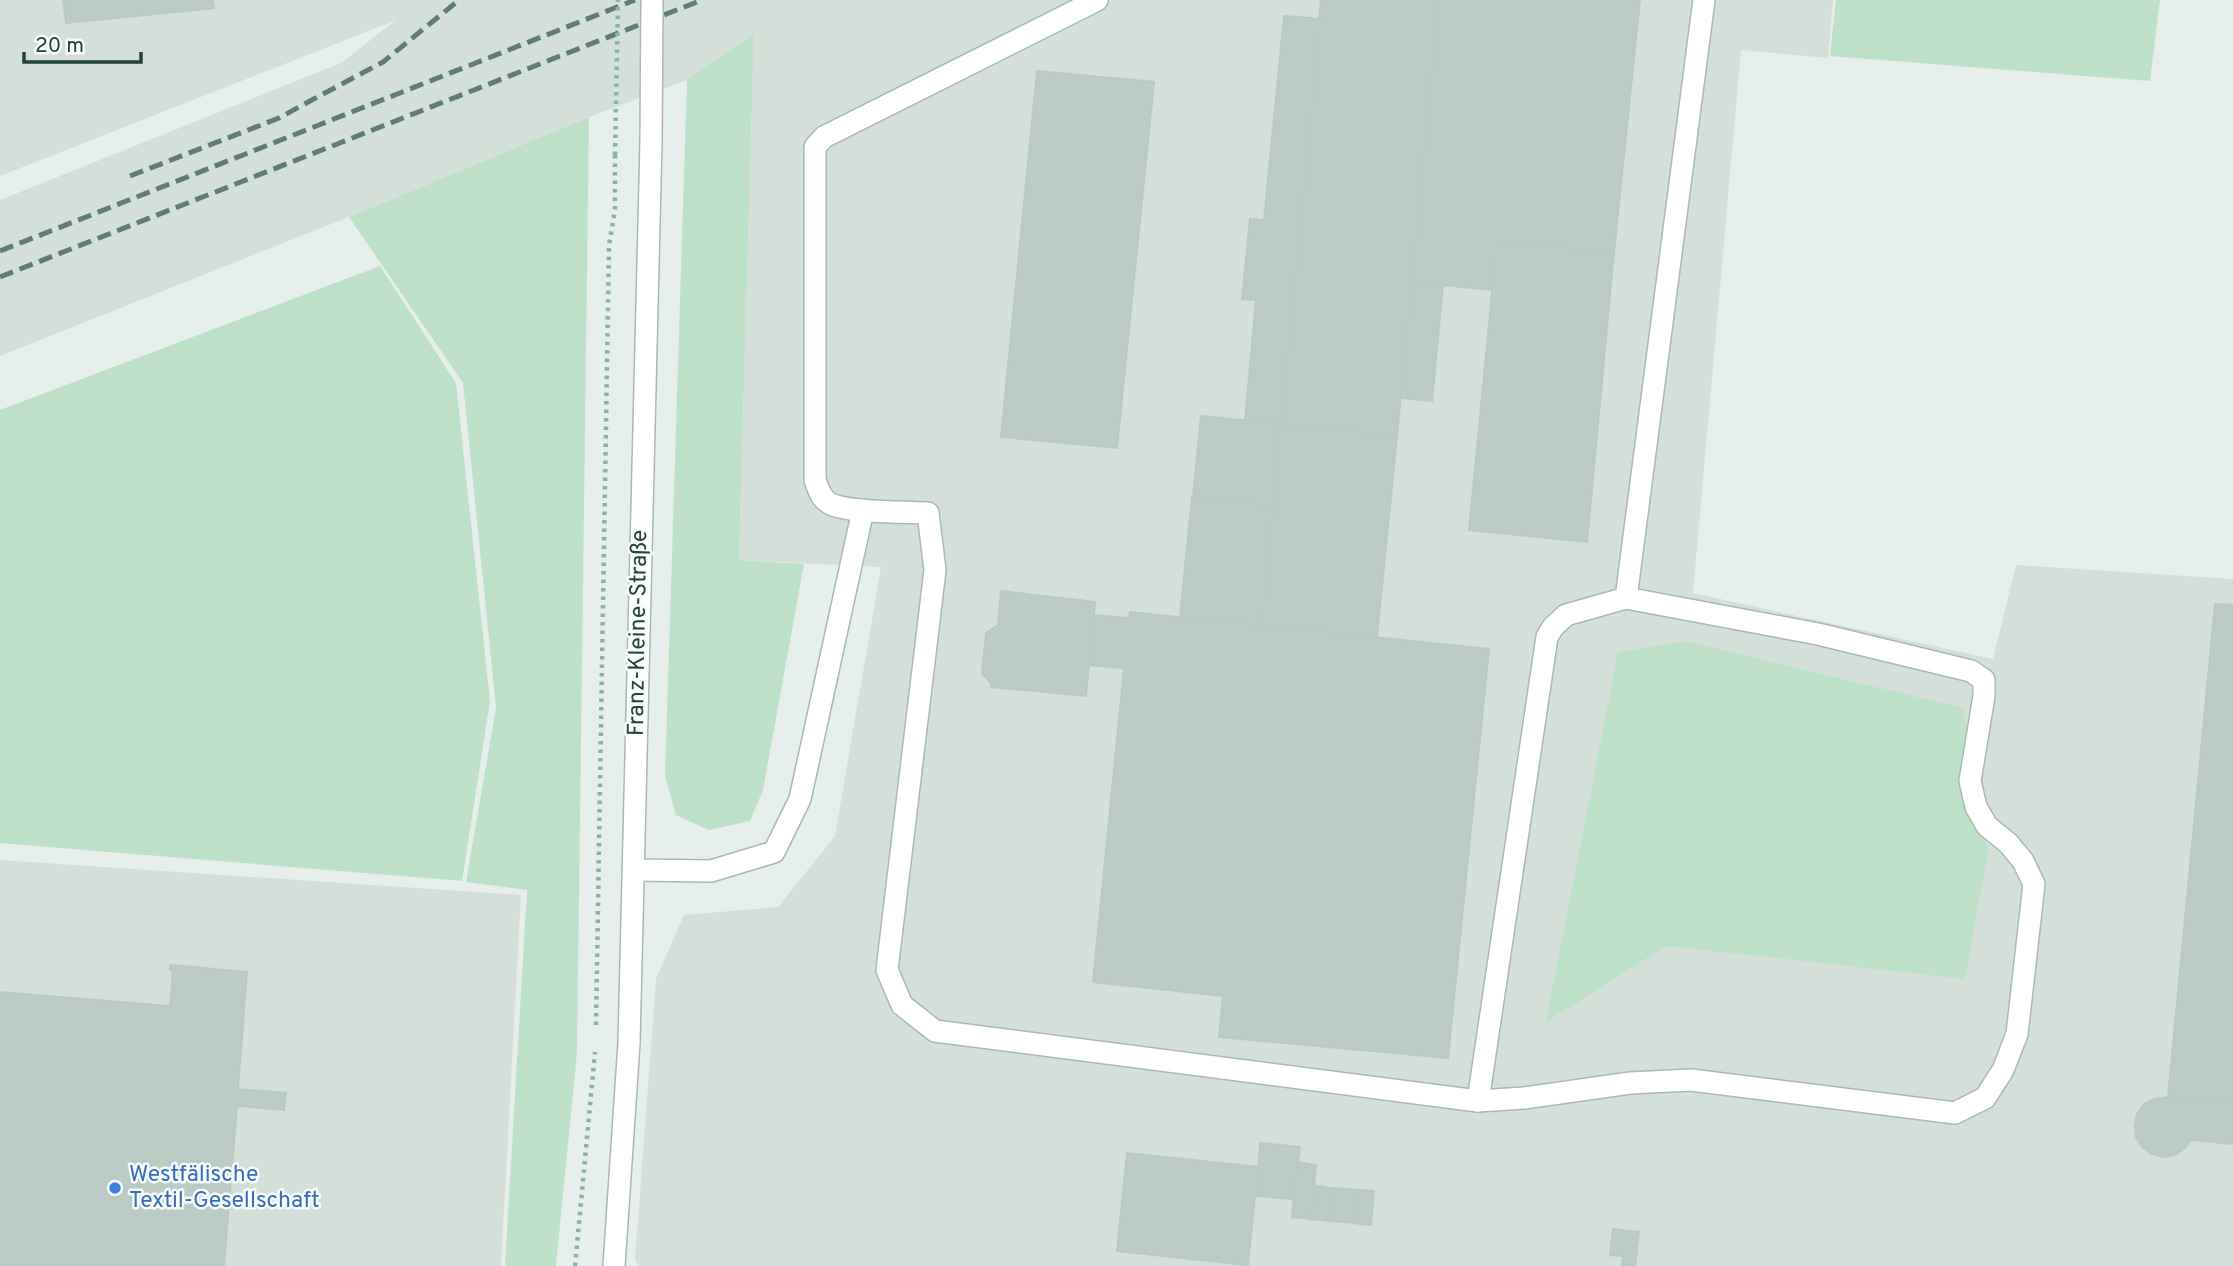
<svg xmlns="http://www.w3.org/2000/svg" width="2233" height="1266" font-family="Overpass,sans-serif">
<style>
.built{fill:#d4dfda}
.green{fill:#bfe0c8}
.building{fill:#bbcac4;stroke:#b8c9c2;stroke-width:2}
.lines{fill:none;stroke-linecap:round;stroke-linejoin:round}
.minor-casing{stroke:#a8b8b2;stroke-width:24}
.path{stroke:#86b3a5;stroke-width:4.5;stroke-dasharray:3.5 5;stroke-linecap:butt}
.minor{stroke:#fff;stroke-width:21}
.rail{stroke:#5f7d75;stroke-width:5;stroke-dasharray:14 7;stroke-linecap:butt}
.minor-bridge-casing{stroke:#a8b8b2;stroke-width:24;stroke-linecap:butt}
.path-bridge{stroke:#86b3a5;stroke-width:4.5;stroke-dasharray:3.5 5;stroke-linecap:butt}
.minor-bridge{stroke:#fff;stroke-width:21}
.shop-dot{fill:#3f7fe0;stroke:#f7fbf9;stroke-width:2.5}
.labels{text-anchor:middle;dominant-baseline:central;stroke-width:5;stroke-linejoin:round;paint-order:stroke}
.street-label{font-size:23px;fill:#24423a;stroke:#f7fbf9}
.shop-label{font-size:23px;fill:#366cbe;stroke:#f7fbf9;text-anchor:start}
</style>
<rect width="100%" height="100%" fill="#e6efeb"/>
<g class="built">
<polygon points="0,0 1833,0 1828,58 1741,50 1693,593 1993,659 2016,565 2233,579 2233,1266 639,1266 635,1260 656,979 684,915 778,907 835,836 881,567 739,560 754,34 687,80 589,117 349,217 0,356 0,200 341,63 396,20 0,176"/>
<polygon points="0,860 521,895 501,1266 0,1266"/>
</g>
<g class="green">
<polygon points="1836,0 2160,0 2150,81 1830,56"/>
<polygon points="754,34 739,560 804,564 763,790 750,821 709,830 676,815 665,776 687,80"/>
<polygon points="589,117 577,1053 556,1266 505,1266 527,890 466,882 496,708 463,383 349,217"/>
<polygon points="380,266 456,383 490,701 462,881 0,843 0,410"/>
<polygon points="1685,641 1963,708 1988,852 1965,979 1666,946 1546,1022 1618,652"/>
</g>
<g class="building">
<polygon points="63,0 213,0 214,8 66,23"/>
<polygon points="1321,0 1439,0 1397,436 1281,424"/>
<polygon points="1439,0 1640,0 1614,252 1497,242 1492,290 1412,282"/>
<polygon points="1284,16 1321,19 1281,424 1245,420 1256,300 1242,299 1250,219 1264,220"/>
<polygon points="1037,71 1154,82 1117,448 1001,437"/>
<polygon points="1497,242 1614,252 1587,542 1469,530"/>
<polygon points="1412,282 1443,285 1432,401 1401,398"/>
<polygon points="1201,416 1281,424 1273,506 1193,497"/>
<polygon points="1281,424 1397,436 1377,637 1262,625"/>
<polygon points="1192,497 1273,506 1262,625 1180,617"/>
<polygon points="1001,591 1095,602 1086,696 991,687 992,684 982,674 986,633 998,625"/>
<polygon points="2215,604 2233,605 2233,1104 2168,1097"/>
<polygon points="1130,612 1489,649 1448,1058 1219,1037 1223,996 1093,982 1124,668 1089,665 1094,615 1129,618"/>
<polygon points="170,965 247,972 238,1089 286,1093 284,1110 237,1106 224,1266 0,1266 0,992 170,1006 173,970 170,970"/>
<polygon points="2168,1097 2233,1104 2233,1144 2191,1140 2184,1149 2174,1155 2163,1157 2152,1154 2142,1147 2136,1137 2135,1126 2137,1114 2144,1104 2154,1099"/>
<polygon points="1260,1143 1300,1147 1293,1199 1256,1196"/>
<polygon points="1127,1153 1258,1167 1248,1265 1117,1251"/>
<polygon points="1297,1162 1316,1165 1311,1219 1292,1217"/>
<polygon points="1314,1185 1331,1188 1328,1221 1311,1219"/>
<polygon points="1331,1188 1357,1190 1354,1223 1328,1221"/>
<polygon points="1357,1190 1374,1191 1371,1225 1354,1223"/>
<polygon points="1613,1229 1639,1232 1635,1266 1622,1266 1623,1256 1610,1255"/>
</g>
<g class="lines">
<defs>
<g id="minor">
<path d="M1097 0 824 137 815 147V480C818 489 821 498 829 503 845 513 907 512 928 513L935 570 887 970 902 1005 935 1031 1478 1101 1524 1098 1630 1083 1691 1080 1955 1113 1985 1098 2003 1070 2017 1034 2034 884 2023 861 2008 843 1987 826 1976 807 1970 781 1984 696V680L1971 671 1818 634 1626 598"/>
<polyline points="634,870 711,871 774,852 800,799 863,510"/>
<polyline points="1478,1101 1547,637 1553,627 1566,615 1626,598 1704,0"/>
<polyline points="614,1266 629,1043 651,141"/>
</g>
</defs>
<use href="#minor" class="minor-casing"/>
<g class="path">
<polyline points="596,1025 609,245 615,210 615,155"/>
<polyline points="575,1266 595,1052"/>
</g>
<use href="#minor" class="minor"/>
<g class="rail">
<polyline points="130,176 279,118 310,101 383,62 459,0"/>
<polyline points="0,251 635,0"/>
<polyline points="0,277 702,0"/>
</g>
<defs>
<polyline id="minor-bridge" points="651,141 652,0"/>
</defs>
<use href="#minor-bridge" class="minor-bridge-casing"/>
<polyline class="path-bridge" points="615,155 618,0"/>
<use href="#minor-bridge" class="minor-bridge"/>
</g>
<circle class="shop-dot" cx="115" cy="1188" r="7"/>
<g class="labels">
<g class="street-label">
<text transform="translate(639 633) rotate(-89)">Franz-Kleine-Straße</text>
</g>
<g class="shop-label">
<text x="129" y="1175">Westfälische<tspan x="129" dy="26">Textil-Gesellschaft</tspan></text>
</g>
</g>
<path d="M24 52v10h117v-10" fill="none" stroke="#24423a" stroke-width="3.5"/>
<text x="35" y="52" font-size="21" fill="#24423a" stroke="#f7fbf9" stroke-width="5" paint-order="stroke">20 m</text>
</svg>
